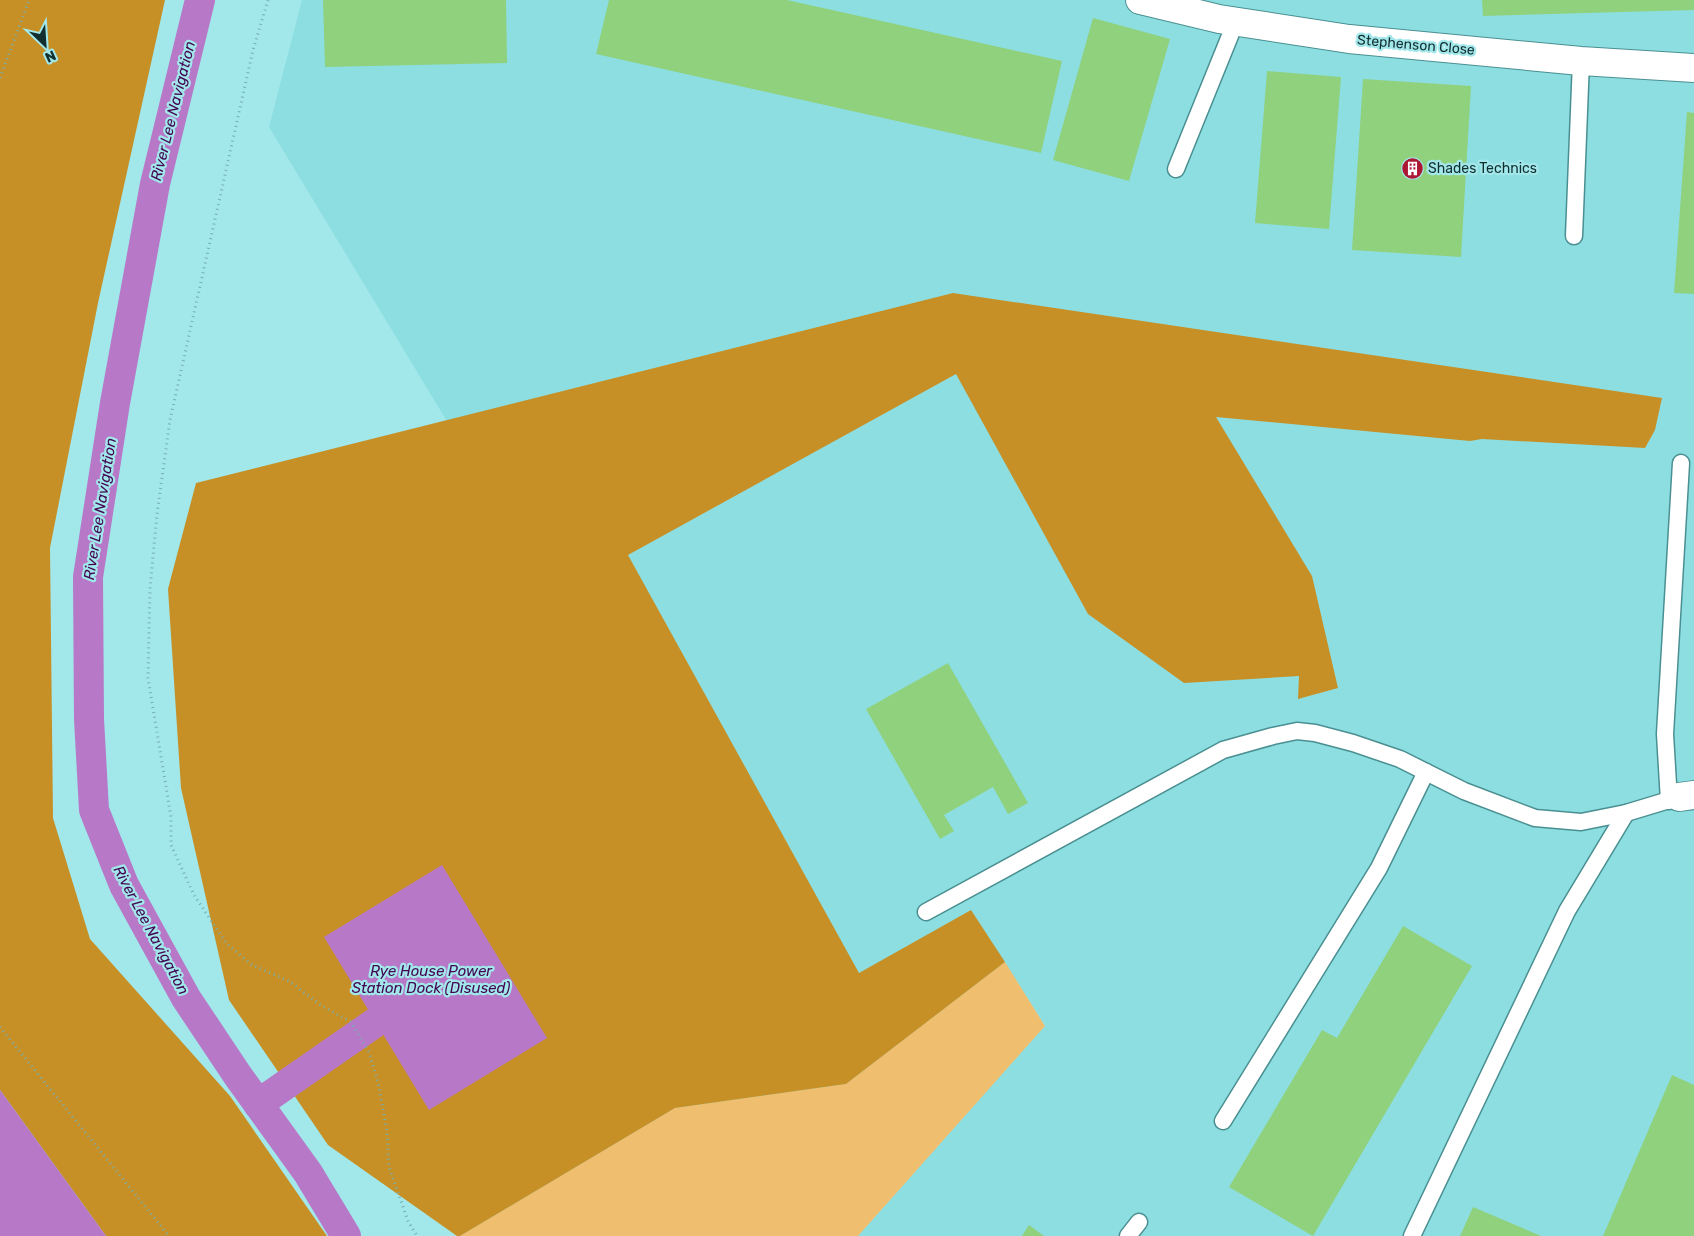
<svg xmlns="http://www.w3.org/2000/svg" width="1694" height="1236" font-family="Rubik,sans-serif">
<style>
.built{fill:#8ddee1}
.green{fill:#efbe6e}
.forest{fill:#c79026}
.water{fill:#b678c7}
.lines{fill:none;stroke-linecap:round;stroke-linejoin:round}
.canal{stroke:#b678c7;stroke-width:30}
.building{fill:#90d17e}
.lane-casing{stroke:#4a8f91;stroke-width:19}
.street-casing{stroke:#4a8f91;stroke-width:30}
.path{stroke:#76afb1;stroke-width:3;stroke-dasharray:1 4;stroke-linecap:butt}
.lane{stroke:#fff;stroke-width:16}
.street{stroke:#fff;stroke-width:28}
.labels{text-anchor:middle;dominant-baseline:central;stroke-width:4.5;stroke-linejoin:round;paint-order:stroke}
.street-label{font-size:14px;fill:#122f30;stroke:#a2e7ea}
.poi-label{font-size:14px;fill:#122f30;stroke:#a2e7ea;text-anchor:start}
.water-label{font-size:15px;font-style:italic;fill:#430551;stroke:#a2e7ea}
</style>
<rect width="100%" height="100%" fill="#a2e7ea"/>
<polygon class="built" points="302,0 1694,0 1694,1236 858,1236 1045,1025 979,923 814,1028 269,127"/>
<polygon class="green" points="1005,962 1045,1026 858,1236 460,1236 675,1108 846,1084"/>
<g class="forest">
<polygon points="0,0 165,0 98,303 50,548 53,818 90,939 230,1096 327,1236 106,1236 0,1090"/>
<polygon points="953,293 1662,398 1655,430 1645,448 1482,439 1470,441 1216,417 1312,576 1338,688 1298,699 1299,676 1184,683 1088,614 956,374 628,555 859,973 971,910 1005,962 846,1084 675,1108 460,1236 457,1236 328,1145 229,1000 181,788 168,589 196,483"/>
</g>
<g class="water">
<polygon points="442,865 547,1038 429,1110 324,937"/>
<polygon points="0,1090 106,1236 0,1236"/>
</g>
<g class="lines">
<g class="canal">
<polyline points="200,0 155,184 115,403 88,577 89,719 94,810 124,885 186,998 238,1076 308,1173 346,1236"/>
<polyline points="258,1104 376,1022"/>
</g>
</g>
<g class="building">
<polygon points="323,0 506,0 507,63 325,67"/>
<polygon points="609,0 787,0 1062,61 1041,153 596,54"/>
<polygon points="1482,0 1694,0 1694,10 1483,16"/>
<polygon points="1093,18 1170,39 1129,181 1053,160"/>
<polygon points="1267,71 1341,77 1329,229 1255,223"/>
<polygon points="1363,79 1471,86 1461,257 1352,250"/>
<polygon points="1687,112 1694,113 1694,294 1674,293"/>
<polygon points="948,663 1028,803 1008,814 993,787 944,815 954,831 940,839 866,709"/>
<polygon points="1403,926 1472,966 1313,1236 1229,1187 1322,1030 1337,1038"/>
<polygon points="1672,1075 1694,1085 1694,1236 1603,1236"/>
<polygon points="1473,1207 1541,1236 1460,1236"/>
<polygon points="1029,1225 1044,1236 1022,1236"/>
</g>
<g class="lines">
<defs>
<g id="lane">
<polyline points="1176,169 1236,21"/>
<polyline points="1574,236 1581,61"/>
<polyline points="1669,801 1665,734 1681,463"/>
<polyline points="926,912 1223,750 1273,736 1297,731 1315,733 1353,743 1400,759 1464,791 1535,818 1581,822 1626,813 1679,797"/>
<polyline points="1223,1121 1379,868 1426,772"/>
<polyline points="1128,1236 1139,1222"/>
<polyline points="1412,1236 1567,911 1626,813"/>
</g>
<g id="street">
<polyline points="1140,0 1219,19 1349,39 1581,61 1694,68"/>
<polyline points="1679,797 1694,795"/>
</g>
</defs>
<use href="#lane" class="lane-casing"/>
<use href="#street" class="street-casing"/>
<g class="path">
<polyline points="268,0 253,50 170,420 157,514 150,589 148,678 171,817 171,845 194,895 226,943 252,965 289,981 322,1006 351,1022 369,1052 378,1082 387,1131 389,1167 408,1221 417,1236"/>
<polyline points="0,78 29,0"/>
<polyline points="0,1027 169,1236"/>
</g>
<use href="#lane" class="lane"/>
<use href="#street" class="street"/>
</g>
<defs>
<symbol id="building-disc" viewBox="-11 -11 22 22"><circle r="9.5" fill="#ac1733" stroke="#a2e7ea"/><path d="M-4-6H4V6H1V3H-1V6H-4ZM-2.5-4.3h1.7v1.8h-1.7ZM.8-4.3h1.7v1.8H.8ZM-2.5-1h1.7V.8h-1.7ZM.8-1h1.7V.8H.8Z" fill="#fff"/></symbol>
</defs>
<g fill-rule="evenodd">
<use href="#building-disc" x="1400" y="156" width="25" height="25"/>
</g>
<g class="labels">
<g class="street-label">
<text transform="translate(1416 45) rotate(5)">Stephenson Close</text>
</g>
<g class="poi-label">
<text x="1428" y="168">Shades Technics</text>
</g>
<g class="water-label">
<text transform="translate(173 111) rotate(-76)">River Lee Navigation</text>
<text transform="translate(100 509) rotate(-81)">River Lee Navigation</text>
<text transform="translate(151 930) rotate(62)">River Lee Navigation</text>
<text x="431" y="971">Rye House Power<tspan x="431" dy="17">Station Dock (Disused)</tspan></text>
</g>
</g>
<g transform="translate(45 45) rotate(155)" stroke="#a2e7ea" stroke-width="4" paint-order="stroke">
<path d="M0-4L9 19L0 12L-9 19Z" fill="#122f30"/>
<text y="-8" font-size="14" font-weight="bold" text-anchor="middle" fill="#122f30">N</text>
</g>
</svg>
